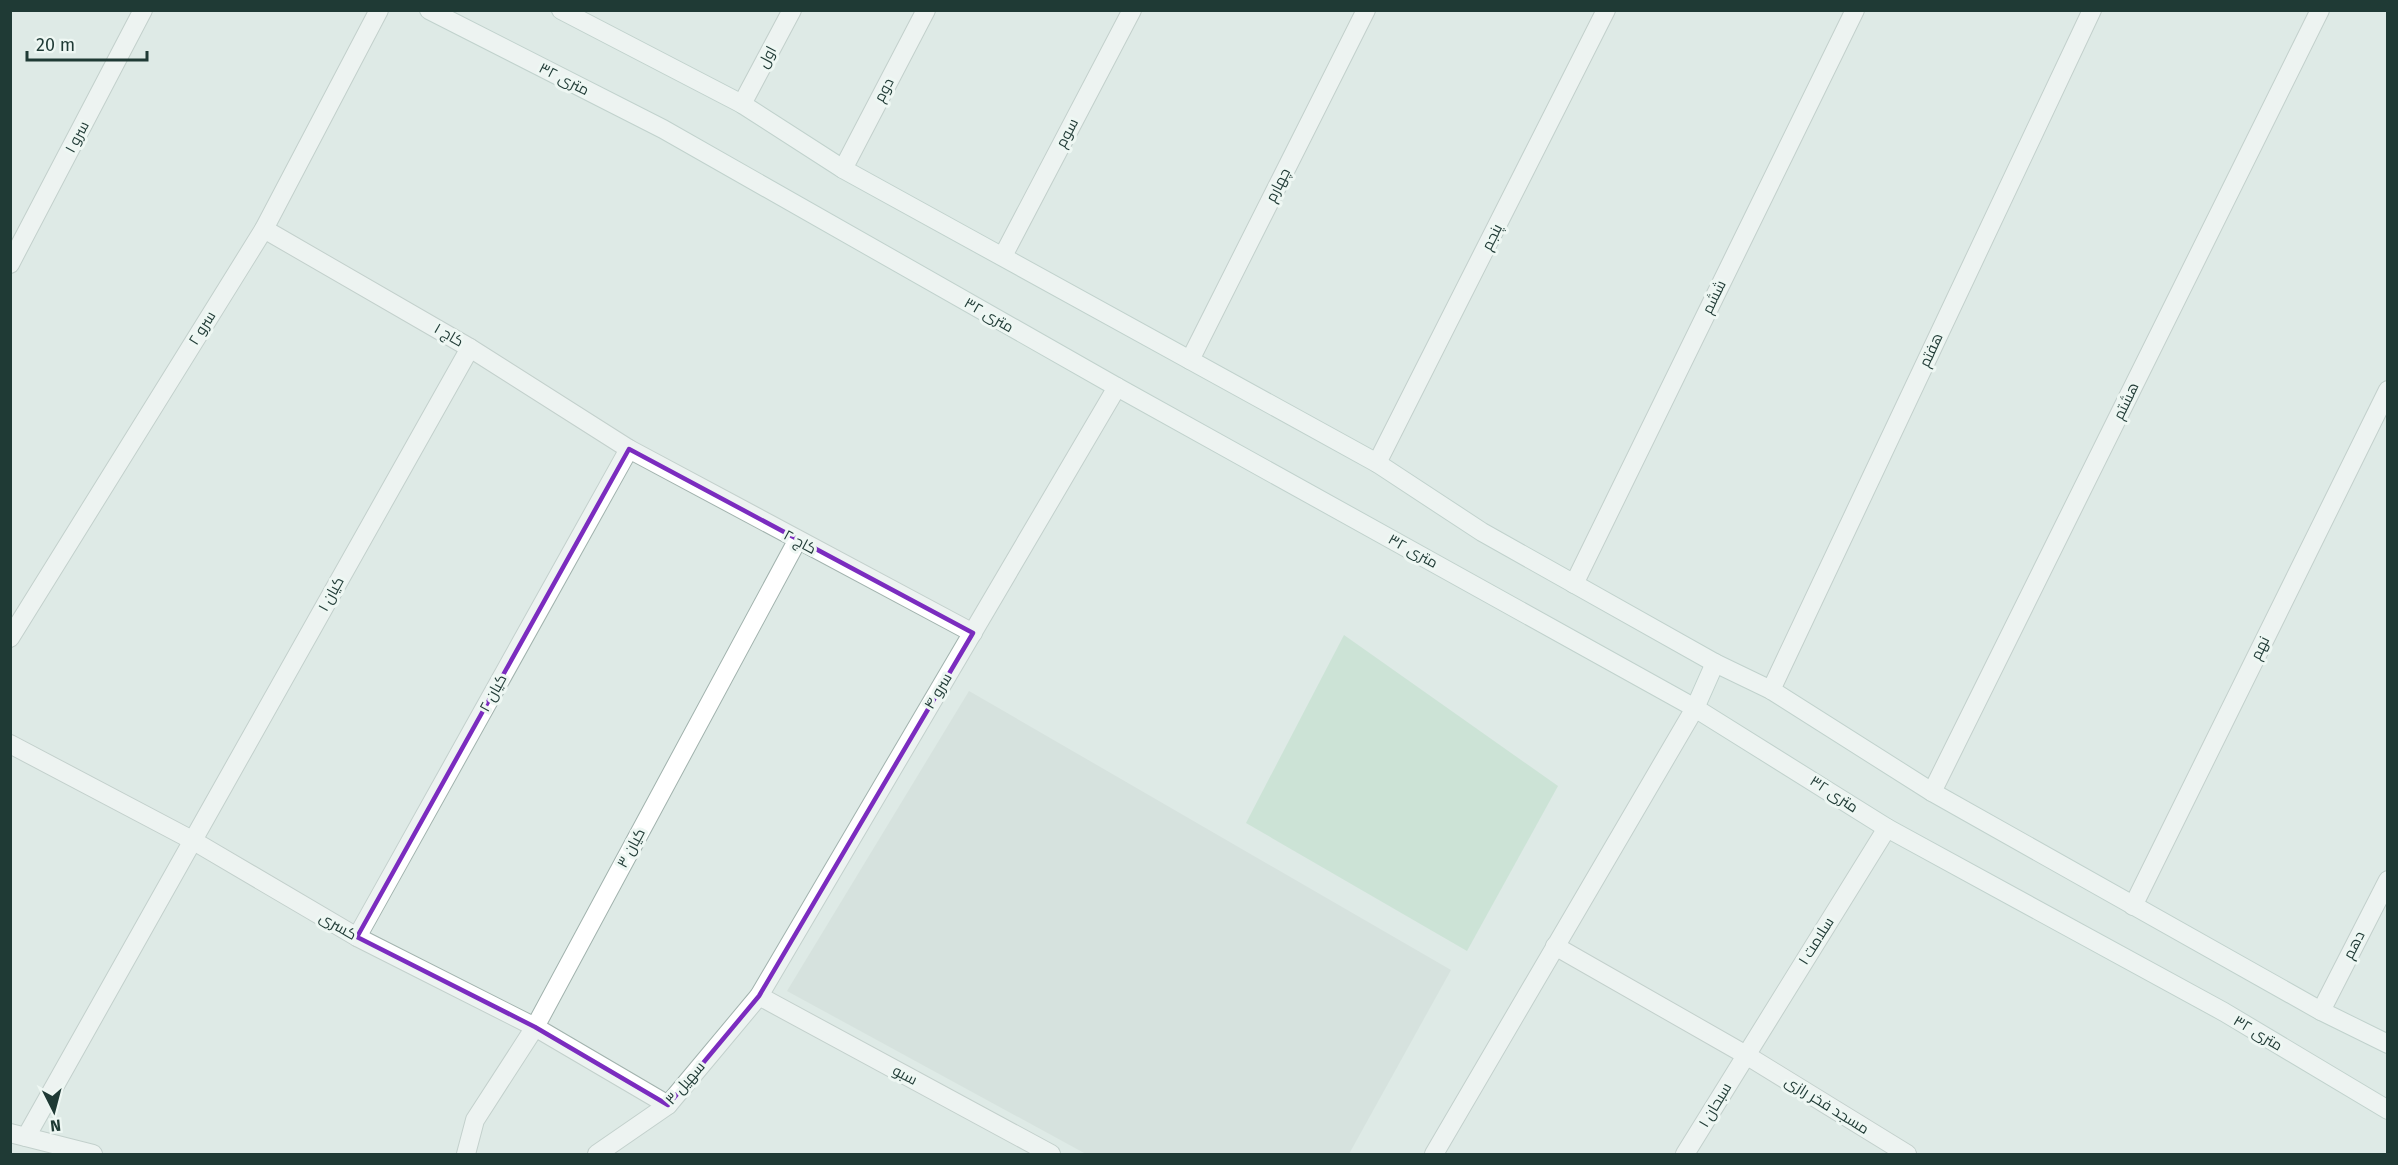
<svg xmlns="http://www.w3.org/2000/svg" width="2398" height="1165" font-family="'Fira Sans',Cairo,sans-serif">
<style>
.built{fill:#ccdad5}
.green{fill:#b6dcc4}
.lines{fill:none;stroke-linecap:round;stroke-linejoin:round}
.street-casing{stroke:#a1b2ad;stroke-width:20}
.secondary-casing{stroke:#9db6af;stroke-width:20}
.street{stroke:#fff;stroke-width:18}
.secondary{stroke:#fff;stroke-width:18}
.marked{fill:none;stroke:#7b2cbf;stroke-width:4.5;stroke-linejoin:round}
.labels{text-anchor:middle;dominant-baseline:central;stroke-width:6;stroke-linejoin:round;paint-order:stroke}
.street-label{font-size:15px;fill:#1f3a35;stroke:#eef7f3}
</style>
<rect width="100%" height="100%" fill="#deeae6"/>
<polygon class="built" points="969,691 1451,970 1349,1154 1086,1154 787,991"/>
<polygon class="green" points="1344,635 1558,786 1467,951 1246,823"/>
<g class="lines">
<defs>
<g id="street">
<polyline points="742,104 792,10"/>
<polyline points="843,169 926,10"/>
<polyline points="264,229 470,348 629,449 973,633"/>
<polyline points="1003,256 1132,10"/>
<polyline points="10,264 143,10"/>
<polyline points="1190,360 1366,10"/>
<polyline points="1377,463 1606,10"/>
<polyline points="1574,584 1855,10"/>
<polyline points="10,638 264,229 379,10"/>
<polyline points="1771,690 2092,10"/>
<polyline points="10,744 192,840 357,937 535,1027 668,1105"/>
<polyline points="1932,792 2320,10"/>
<polyline points="2133,906 2388,390"/>
<polyline points="357,937 629,449"/>
<polyline points="1555,946 1746,1055 1907,1154"/>
<polyline points="759,996 1051,1154"/>
<polyline points="2321,1011 2388,880"/>
<polyline points="10,1133 93,1154"/>
<polyline points="26,1137 470,348"/>
<polyline points="466,1154 475,1120 535,1027 797,541"/>
<polyline points="597,1154 668,1105 759,996 1117,387"/>
<polyline points="1434,1154 1695,708"/>
<polyline points="1685,1154 1887,828"/>
</g>
<g id="secondary">
<polyline points="429,10 663,129 1117,387 1695,708 1887,828 2224,1012 2388,1110"/>
<polyline points="561,10 742,104 843,169 1377,463 1482,532 1715,663 1771,690 1932,792 2321,1011 2388,1044"/>
<polyline points="1695,708 1715,663"/>
</g>
</defs>
<use href="#street" class="street-casing"/>
<use href="#secondary" class="secondary-casing"/>
<use href="#street" class="street"/>
<use href="#secondary" class="secondary"/>
</g>
<path d="M0 0H2398V1165H0ZM629 449 973 633 759 996 668 1105 535 1027 357 937Z" fill="#deeae6" fill-opacity=".55" fill-rule="evenodd"/>
<path class="marked" d="M629 449 973 633 759 996 668 1105 535 1027 357 937Z"/>
<g class="labels">
<g class="street-label">
<text transform="translate(767 57) rotate(-62)">اول</text>
<text transform="translate(564 79) rotate(27)">۳۲ متری</text>
<text transform="translate(884 90) rotate(-62)">دوم</text>
<text transform="translate(1067 133) rotate(-62)">سوم</text>
<text transform="translate(77 137) rotate(-62)">سرو ۱</text>
<text transform="translate(1278 185) rotate(-63)">چهارم</text>
<text transform="translate(1492 237) rotate(-63)">پنجم</text>
<text transform="translate(1714 297) rotate(-64)">ششم</text>
<text transform="translate(989 315) rotate(30)">۳۲ متری</text>
<text transform="translate(202 328) rotate(-58)">سرو ۲</text>
<text transform="translate(449 335) rotate(30)">کاج ۱</text>
<text transform="translate(1931 350) rotate(-65)">هفتم</text>
<text transform="translate(2126 401) rotate(-64)">هشتم</text>
<text transform="translate(800 542) rotate(28)">کاج ۲</text>
<text transform="translate(1413 551) rotate(29)">۳۲ متری</text>
<text transform="translate(331 594) rotate(-61)">کیان ۱</text>
<text transform="translate(2260 648) rotate(-64)">نهم</text>
<text transform="translate(938 691) rotate(-59)">سرو ۴</text>
<text transform="translate(493 693) rotate(-61)">کیان ۲</text>
<text transform="translate(1834 794) rotate(33)">۳۲ متری</text>
<text transform="translate(631 848) rotate(-62)">کیان ۳</text>
<text transform="translate(338 926) rotate(30)">کسری</text>
<text transform="translate(1816 941) rotate(-58)">سلامت ۱</text>
<text transform="translate(2354 945) rotate(-63)">دهم</text>
<text transform="translate(2258 1033) rotate(31)">۳۲ متری</text>
<text transform="translate(905 1075) rotate(28)">سبو</text>
<text transform="translate(685 1083) rotate(-49)">سهیل ۳</text>
<text transform="translate(1715 1105) rotate(-59)">سبحان ۱</text>
<text transform="translate(1827 1105) rotate(32)">مسجد فخر رازی</text>
</g>
</g>
<rect width="2398" height="1165" fill="none" stroke="#1f3a35" stroke-width="24"/>
<g transform="translate(54 1111) rotate(174)" stroke="#eef7f3" stroke-width="4.5" paint-order="stroke">
<path d="M0-4.5L10 22L0 15L-10 22Z" fill="#1f3a35"/>
<text y="-9" font-size="16" font-weight="bold" text-anchor="middle" fill="#1f3a35">N</text>
</g>
<path d="M27 51v9h120v-9" fill="none" stroke="#1f3a35" stroke-width="3"/>
<text x="36" y="51" font-size="18" fill="#1f3a35" stroke="#eef7f3" stroke-width="4.5" paint-order="stroke">20 m</text>
</svg>
